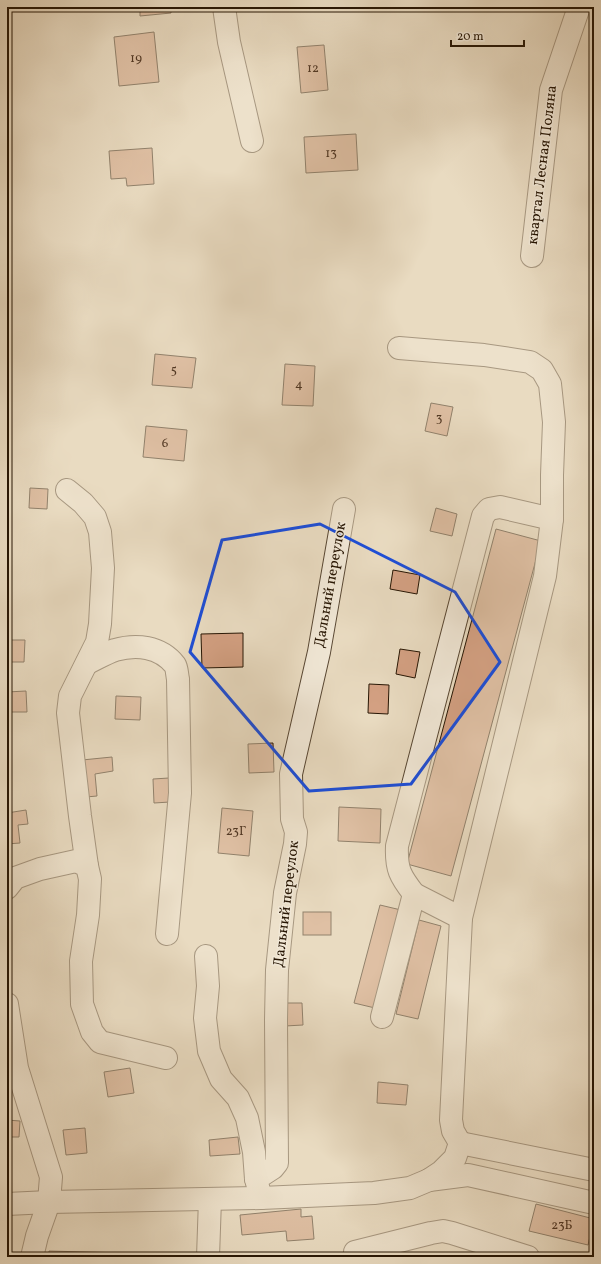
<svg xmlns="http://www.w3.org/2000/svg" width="601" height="1264" font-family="Vollkorn,serif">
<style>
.building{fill:#d3a082;stroke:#271604}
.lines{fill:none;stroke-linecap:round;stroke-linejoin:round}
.minor-casing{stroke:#584733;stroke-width:24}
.minor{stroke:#f1e8d7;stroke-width:22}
.marked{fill:none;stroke:#1d4ed8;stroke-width:3;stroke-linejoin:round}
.labels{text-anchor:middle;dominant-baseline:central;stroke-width:3;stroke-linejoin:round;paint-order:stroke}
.number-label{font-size:13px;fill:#523824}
.street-label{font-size:15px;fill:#271604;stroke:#f1e8d7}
</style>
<rect width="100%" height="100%" fill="#e9dbc1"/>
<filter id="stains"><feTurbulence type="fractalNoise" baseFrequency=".005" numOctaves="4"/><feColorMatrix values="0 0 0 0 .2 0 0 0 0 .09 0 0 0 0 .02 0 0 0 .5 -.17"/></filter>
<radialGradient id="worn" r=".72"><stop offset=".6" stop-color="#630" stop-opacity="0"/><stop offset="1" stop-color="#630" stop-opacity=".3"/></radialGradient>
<g class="building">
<polygon points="140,7 171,7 171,13 140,16"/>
<polygon points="154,32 159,82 119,86 114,37"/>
<polygon points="324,45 328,90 301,93 297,47"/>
<polygon points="356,134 358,170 306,173 304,137"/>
<polygon points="152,148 154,184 127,186 126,178 111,179 109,151"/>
<polygon points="155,354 196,358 192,388 152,385"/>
<polygon points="285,364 315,366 313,406 282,405"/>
<polygon points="431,403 453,407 447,436 425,431"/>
<polygon points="146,426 187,430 184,461 143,457"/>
<polygon points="30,488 48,489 47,509 29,508"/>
<polygon points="436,508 457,514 452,536 430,531"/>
<polygon points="496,529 541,541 451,876 407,864"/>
<polygon points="393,570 420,575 417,594 390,589"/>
<polygon points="243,633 243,667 202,668 201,634"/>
<polygon points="7,640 25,640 24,662 7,662"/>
<polygon points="400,649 420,652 415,678 396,674"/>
<polygon points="369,684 389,685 388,714 368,713"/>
<polygon points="26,691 27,712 7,712 7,692"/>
<polygon points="116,696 141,697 140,720 115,719"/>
<polygon points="273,743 274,772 249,773 248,744"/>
<polygon points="112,757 113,771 95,774 97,796 86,797 82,760"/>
<polygon points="169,778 170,802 154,803 153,779"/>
<polygon points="339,807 381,809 380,843 338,841"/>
<polygon points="222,808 253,811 249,856 218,853"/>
<polygon points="26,810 28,824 18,825 20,843 7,844 7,813"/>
<polygon points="380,905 401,910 375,1008 354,1003"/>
<rect x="303" y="912" width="28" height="23"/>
<polygon points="419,920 441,926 418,1019 396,1014"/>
<polygon points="285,1003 302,1003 303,1025 285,1026"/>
<polygon points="130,1068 134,1093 108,1097 104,1072"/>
<polygon points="378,1082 408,1085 406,1105 377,1103"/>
<polygon points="7,1120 20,1121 19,1137 7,1137"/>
<polygon points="85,1128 87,1153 66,1155 63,1130"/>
<polygon points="238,1137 240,1154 210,1156 209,1140"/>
<polygon points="536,1204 594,1219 588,1245 529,1231"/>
<polygon points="301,1209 301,1217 312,1216 314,1239 287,1241 286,1231 242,1235 240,1215"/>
<polygon points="49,1251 198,1255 198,1257 49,1257"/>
</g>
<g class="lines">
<defs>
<g id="minor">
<polyline points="224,7 229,42 252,141"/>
<polyline points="532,256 551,90 579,7"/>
<polyline points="399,348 484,355 530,362 542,370 550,384 554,422 552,475 552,519 545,576 461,918 451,1120 453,1131 460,1143"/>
<polyline points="67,490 83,503 95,517 100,532 103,568 100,624 97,642 70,696 68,713 80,816 87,866"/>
<path d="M87 663C96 659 106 653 115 650 136 644 160 646 175 665 177 668 177 675 178 679L180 793 167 934"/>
<polyline points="7,888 15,878 40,869 76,861 87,866 90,879 88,915 81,961 82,1004 92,1032 100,1042 166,1058"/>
<path d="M414 894C400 876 396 869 397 846L483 516 489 509 500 507 552 519"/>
<polyline points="206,956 208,986 205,1018 209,1051 221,1079 238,1098 247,1118 254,1152 256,1179"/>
<polyline points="7,1004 17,1068 51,1177 49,1202 37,1236 32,1257"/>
<polyline points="382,1017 414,894 461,918"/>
<polyline points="429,1180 468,1175 594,1203"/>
<polyline points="261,1198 256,1179 273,1168 277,1163 276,1020 277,970 285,893 295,844 296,832 292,819 291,774 319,652 344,509"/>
<polyline points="7,1204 49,1202 261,1198 374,1193 410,1188 429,1180 441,1172 455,1158 460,1143 594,1170"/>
<polyline points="355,1252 431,1233 443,1231 452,1233 528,1257"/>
<polyline points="208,1257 210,1199"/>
</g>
</defs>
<use href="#minor" class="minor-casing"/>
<use href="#minor" class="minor"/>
</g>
<path d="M0 0H601V1264H0ZM320 524 455 592 500 662 411 784 309 791 190 652 222 540Z" fill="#e9dbc1" fill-opacity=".55" fill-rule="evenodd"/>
<path class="marked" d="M320 524 455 592 500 662 411 784 309 791 190 652 222 540Z"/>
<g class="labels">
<g class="number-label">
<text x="136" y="59">19</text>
<text x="313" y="69">12</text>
<text x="331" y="154">13</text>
<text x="174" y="371">5</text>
<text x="299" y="385">4</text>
<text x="439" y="419">3</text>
<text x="165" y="444">6</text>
<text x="236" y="832">23Г</text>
<text x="562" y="1226">23Б</text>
</g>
<g class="street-label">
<text transform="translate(543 165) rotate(-83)">квартал Лесная Поляна</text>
<text transform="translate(331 585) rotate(-80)">Дальний переулок</text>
<text transform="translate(287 904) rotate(-83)">Дальний переулок</text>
</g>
</g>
<rect width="601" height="1264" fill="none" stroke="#e9dbc1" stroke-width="24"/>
<rect x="8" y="8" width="585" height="1248" fill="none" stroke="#271604" stroke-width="2"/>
<rect x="12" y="12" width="577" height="1240" fill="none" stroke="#271604"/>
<path d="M451 40v6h73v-6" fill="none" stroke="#271604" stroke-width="2"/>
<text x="457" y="40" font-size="12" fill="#271604" stroke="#f1e8d7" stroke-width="3" paint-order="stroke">20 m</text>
<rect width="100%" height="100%" filter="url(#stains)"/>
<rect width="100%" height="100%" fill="url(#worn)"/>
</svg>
